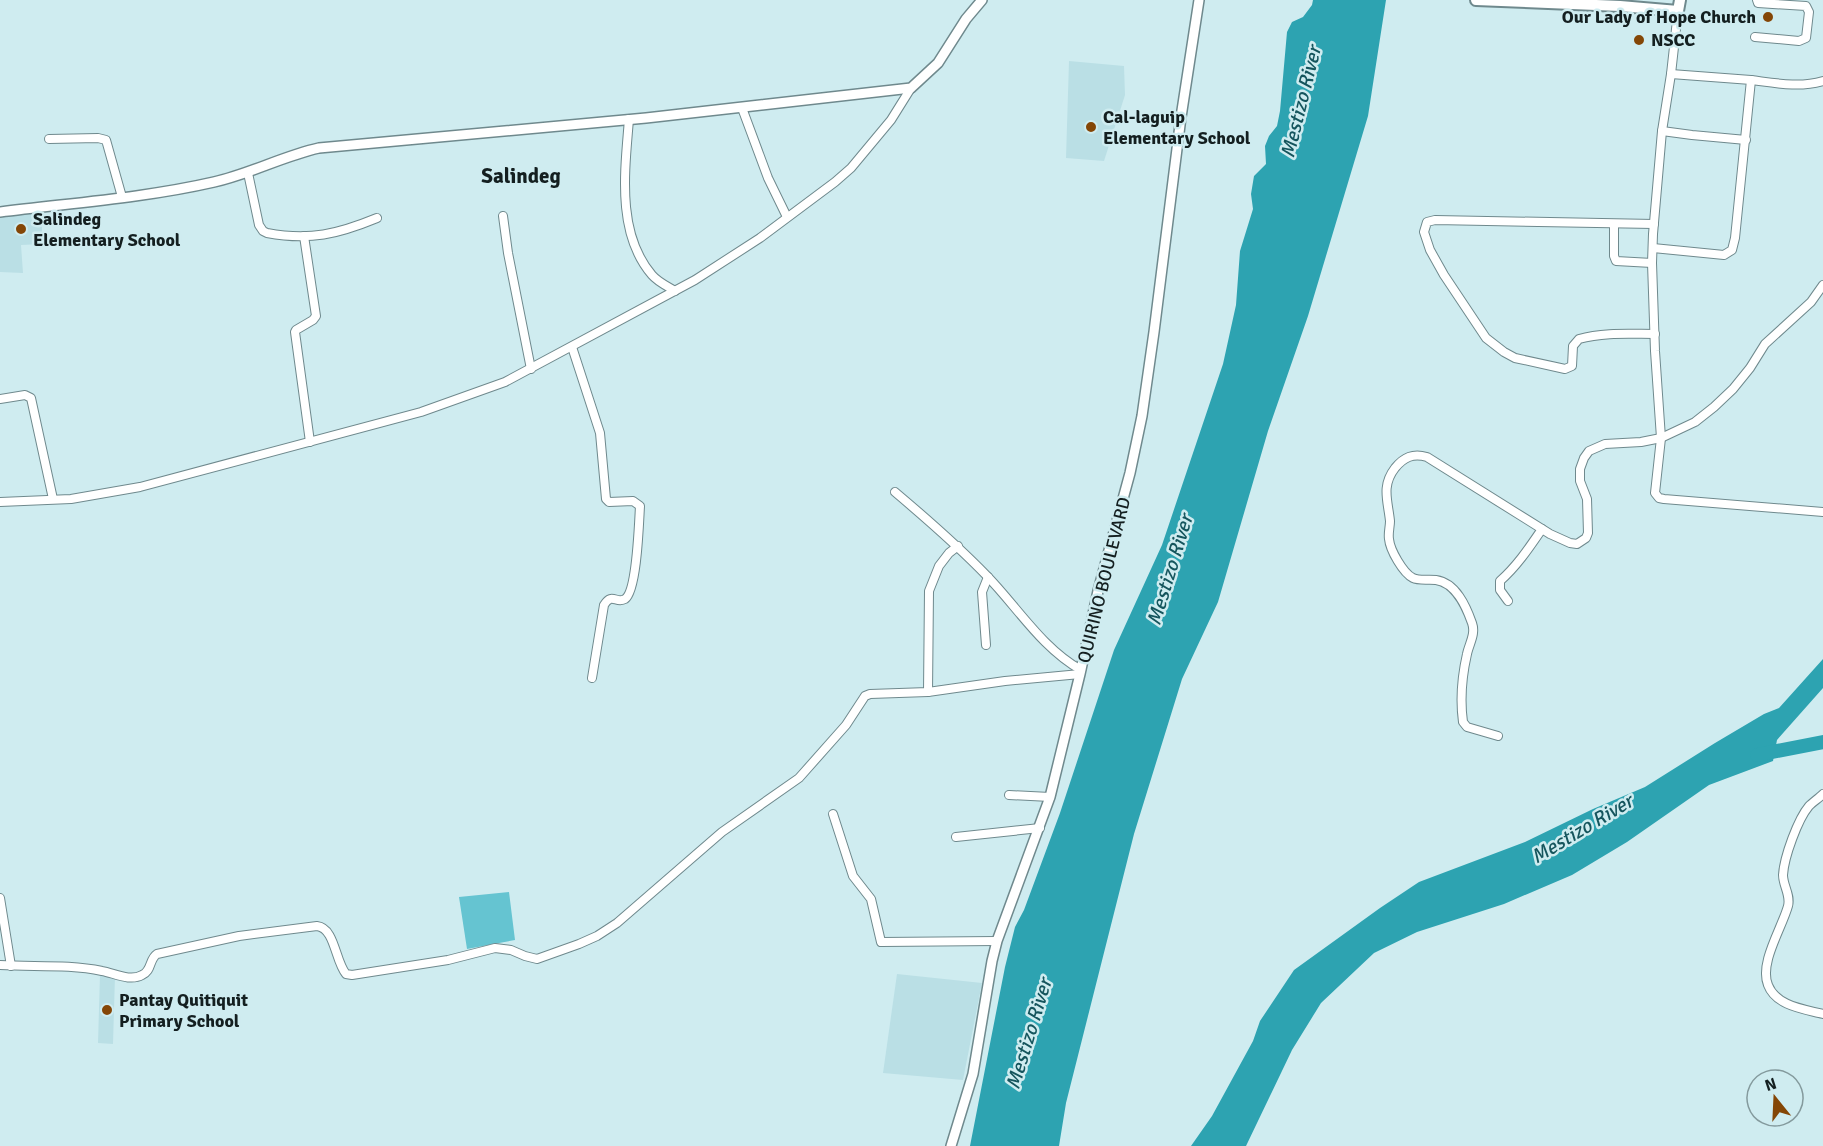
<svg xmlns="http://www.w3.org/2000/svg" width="1823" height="1146" font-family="Signika,sans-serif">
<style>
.built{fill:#badfe5}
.green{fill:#65c4d1}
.water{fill:#2da3b1}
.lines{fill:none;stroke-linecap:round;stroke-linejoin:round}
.river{stroke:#2da3b1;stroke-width:14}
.minor-casing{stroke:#6f898d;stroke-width:10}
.tertiary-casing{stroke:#6f898d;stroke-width:12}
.secondary-casing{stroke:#6f898d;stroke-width:14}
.minor{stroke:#fff;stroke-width:8}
.tertiary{stroke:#fff;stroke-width:9}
.secondary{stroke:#fff;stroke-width:10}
.poi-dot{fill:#844606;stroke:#cfecf0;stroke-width:2}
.labels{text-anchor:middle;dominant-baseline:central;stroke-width:5;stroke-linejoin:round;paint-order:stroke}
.poi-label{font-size:18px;font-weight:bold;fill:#141f20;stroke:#cfecf0;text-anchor:start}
.street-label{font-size:18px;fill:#141f20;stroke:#cfecf0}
.water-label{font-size:20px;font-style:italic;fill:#15555d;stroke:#cfecf0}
.quarter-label{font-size:21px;font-weight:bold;fill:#141f20;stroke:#cfecf0}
</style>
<rect width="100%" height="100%" fill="#cfecf0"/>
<g class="built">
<polygon points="1069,61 1124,66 1125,95 1104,161 1066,158"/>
<polygon points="42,211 42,244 21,245 23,273 0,272 0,215"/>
<polygon points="897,974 982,983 963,1080 883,1073"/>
<polygon points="100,975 115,976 113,1044 98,1043"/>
</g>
<polygon class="green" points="509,892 515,940 467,949 459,897"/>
<g class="water">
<polygon points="1313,0 1386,0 1368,116 1308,316 1268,431 1218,602 1182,679 1134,834 1066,1103 1059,1146 970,1146 1005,967 1015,927 1024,910 1060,813 1114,650 1162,545 1223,364 1236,305 1240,251 1253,209 1251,194 1254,176 1266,164 1265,146 1269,136 1277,126 1280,111 1287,32 1292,22 1303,17 1312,5"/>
<polygon points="1823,659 1823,688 1777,740 1773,761 1709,785 1627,842 1572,875 1504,904 1417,932 1374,953 1321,1003 1292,1050 1246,1146 1191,1146 1212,1116 1253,1041 1260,1021 1294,970 1380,908 1419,882 1525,842 1593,809 1645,787 1715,743 1764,714 1779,708"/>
</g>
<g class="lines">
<polyline class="river" points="1757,755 1823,742"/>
<defs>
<g id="minor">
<polyline points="1678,11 1671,74 1662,131 1653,234 1652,263 1655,351 1661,438 1655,493 1659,498 1664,499 1823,512"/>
<polyline points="1755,37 1799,41 1806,38 1809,12 1806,6 1758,3 1757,0"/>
<path d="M1751 80C1775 83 1799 88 1823 81"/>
<polyline points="742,108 768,178 787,217"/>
<path d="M629 119C625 170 616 233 652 275 658 282 667 286 675 291"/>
<polyline points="1662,131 1692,135 1746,140"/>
<polyline points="49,139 98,138 106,140 122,197"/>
<path d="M248 173 259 225 263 231 267 233C310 241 338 234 377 218"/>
<polyline points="503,216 508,253 531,369"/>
<polyline points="1614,224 1614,256 1616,261 1652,263"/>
<path d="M1654 224 1435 220 1427 222 1424 232 1430 250 1444 275 1486 338 1504 352 1515 358 1565 369 1572 366 1573 346 1579 339C1603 332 1630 334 1655 334"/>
<polyline points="304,236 316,316 313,320 296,330 295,332 310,442"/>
<polyline points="1653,248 1724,255 1732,250 1735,238 1751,80 1671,74"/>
<path d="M572 347 600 433 606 499 609 502 633 501 640 506C639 522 637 591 625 599 616 604 612 592 604 605L592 678"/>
<polyline points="0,399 25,395 31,398 53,499"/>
<path d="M895 492C927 519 958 546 987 576 1018 608 1042 648 1081 670"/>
<polyline points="0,502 71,499 140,487 421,412 505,382 695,280 760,238 835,182 851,168 891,120 911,88"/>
<path d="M1508 601 1500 590V581C1517 566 1529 548 1542 529"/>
<polyline points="986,645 982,592 988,577"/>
<polyline points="928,692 929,591 939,566 949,553 958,546"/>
<path d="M1498 736 1467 727 1463 722C1460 700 1462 676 1467 654 1469 644 1476 634 1472 623 1466 606 1456 583 1436 580 1429 579 1419 581 1413 578 1403 573 1390 550 1389 539 1388 533 1390 527 1390 521 1388 501 1381 486 1395 468 1404 457 1413 453 1427 457L1550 534 1570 543 1577 544 1586 538 1588 533 1587 499 1580 481V469L1584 458 1589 451 1605 444 1641 442 1661 438 1695 422 1714 407 1733 389 1750 368 1765 344 1811 302 1823 285"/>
<path d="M1823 794C1819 798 1813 802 1809 806 1798 819 1784 857 1783 875 1783 886 1791 895 1788 906 1782 928 1759 963 1768 985 1776 1006 1804 1009 1823 1014"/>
<polyline points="1009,795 1050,797"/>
<polyline points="833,814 853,876 871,899 881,942 997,941"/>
<polyline points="956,837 1040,828"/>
<polyline points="0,898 11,966"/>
<path d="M0 965C34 967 69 964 102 971 114 973 130 982 142 975 152 971 149 959 157 954L239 936 317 926C335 928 335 961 346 974L352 975 448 960 495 948 511 950 525 956 537 959 579 944 597 936 617 923 722 832 799 778 846 725 865 696 870 694 928 692 1005 681 1080 674"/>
</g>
<g id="tertiary">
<path d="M0 212C71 203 144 198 214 182 250 174 283 156 319 148L646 118 911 88 938 63 966 19 982 0"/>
<polyline points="951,1146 973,1074 992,961 997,941 1050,797 1080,674 1098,591 1130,473 1142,416 1154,332 1181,117 1199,0"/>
</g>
<polyline id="secondary" points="1476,0 1620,6 1678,11 1680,0"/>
</defs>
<use href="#minor" class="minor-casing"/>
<use href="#tertiary" class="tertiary-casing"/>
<use href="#secondary" class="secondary-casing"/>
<use href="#minor" class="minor"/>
<use href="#tertiary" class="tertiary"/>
<use href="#secondary" class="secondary"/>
</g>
<g class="poi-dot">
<circle cx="1768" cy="17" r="6"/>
<circle cx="1639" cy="40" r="6"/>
<circle cx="1091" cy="127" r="6"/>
<circle cx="21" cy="229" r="6"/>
<circle cx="107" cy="1010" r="6"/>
</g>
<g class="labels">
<g class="poi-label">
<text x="1756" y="17" text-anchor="end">Our Lady of Hope Church</text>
<text x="1651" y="40">NSCC</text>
<text x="1103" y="117">Cal-laguip<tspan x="1103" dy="21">Elementary School</tspan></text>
<text x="33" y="219">Salindeg<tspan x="33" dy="21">Elementary School</tspan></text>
<text x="119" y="1000">Pantay Quitiquit<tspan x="119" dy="21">Primary School</tspan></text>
</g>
<g class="street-label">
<text transform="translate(1104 580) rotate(-76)">QUIRINO BOULEVARD</text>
</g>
<g class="water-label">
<text transform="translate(1301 102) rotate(-76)">Mestizo River</text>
<text transform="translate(1170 570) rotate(-73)">Mestizo River</text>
<text transform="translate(1582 829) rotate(-31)">Mestizo River</text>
<text transform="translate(1029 1034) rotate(-73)">Mestizo River</text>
</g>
<g class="quarter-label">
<text x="521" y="176">Salindeg</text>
</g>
</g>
<g transform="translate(1775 1098) rotate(342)"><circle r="28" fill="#cfecf0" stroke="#849a9d" stroke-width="1.5"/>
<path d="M0-4.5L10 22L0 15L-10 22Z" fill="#844606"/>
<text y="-9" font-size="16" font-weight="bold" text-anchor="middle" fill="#141f20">N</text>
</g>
</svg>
